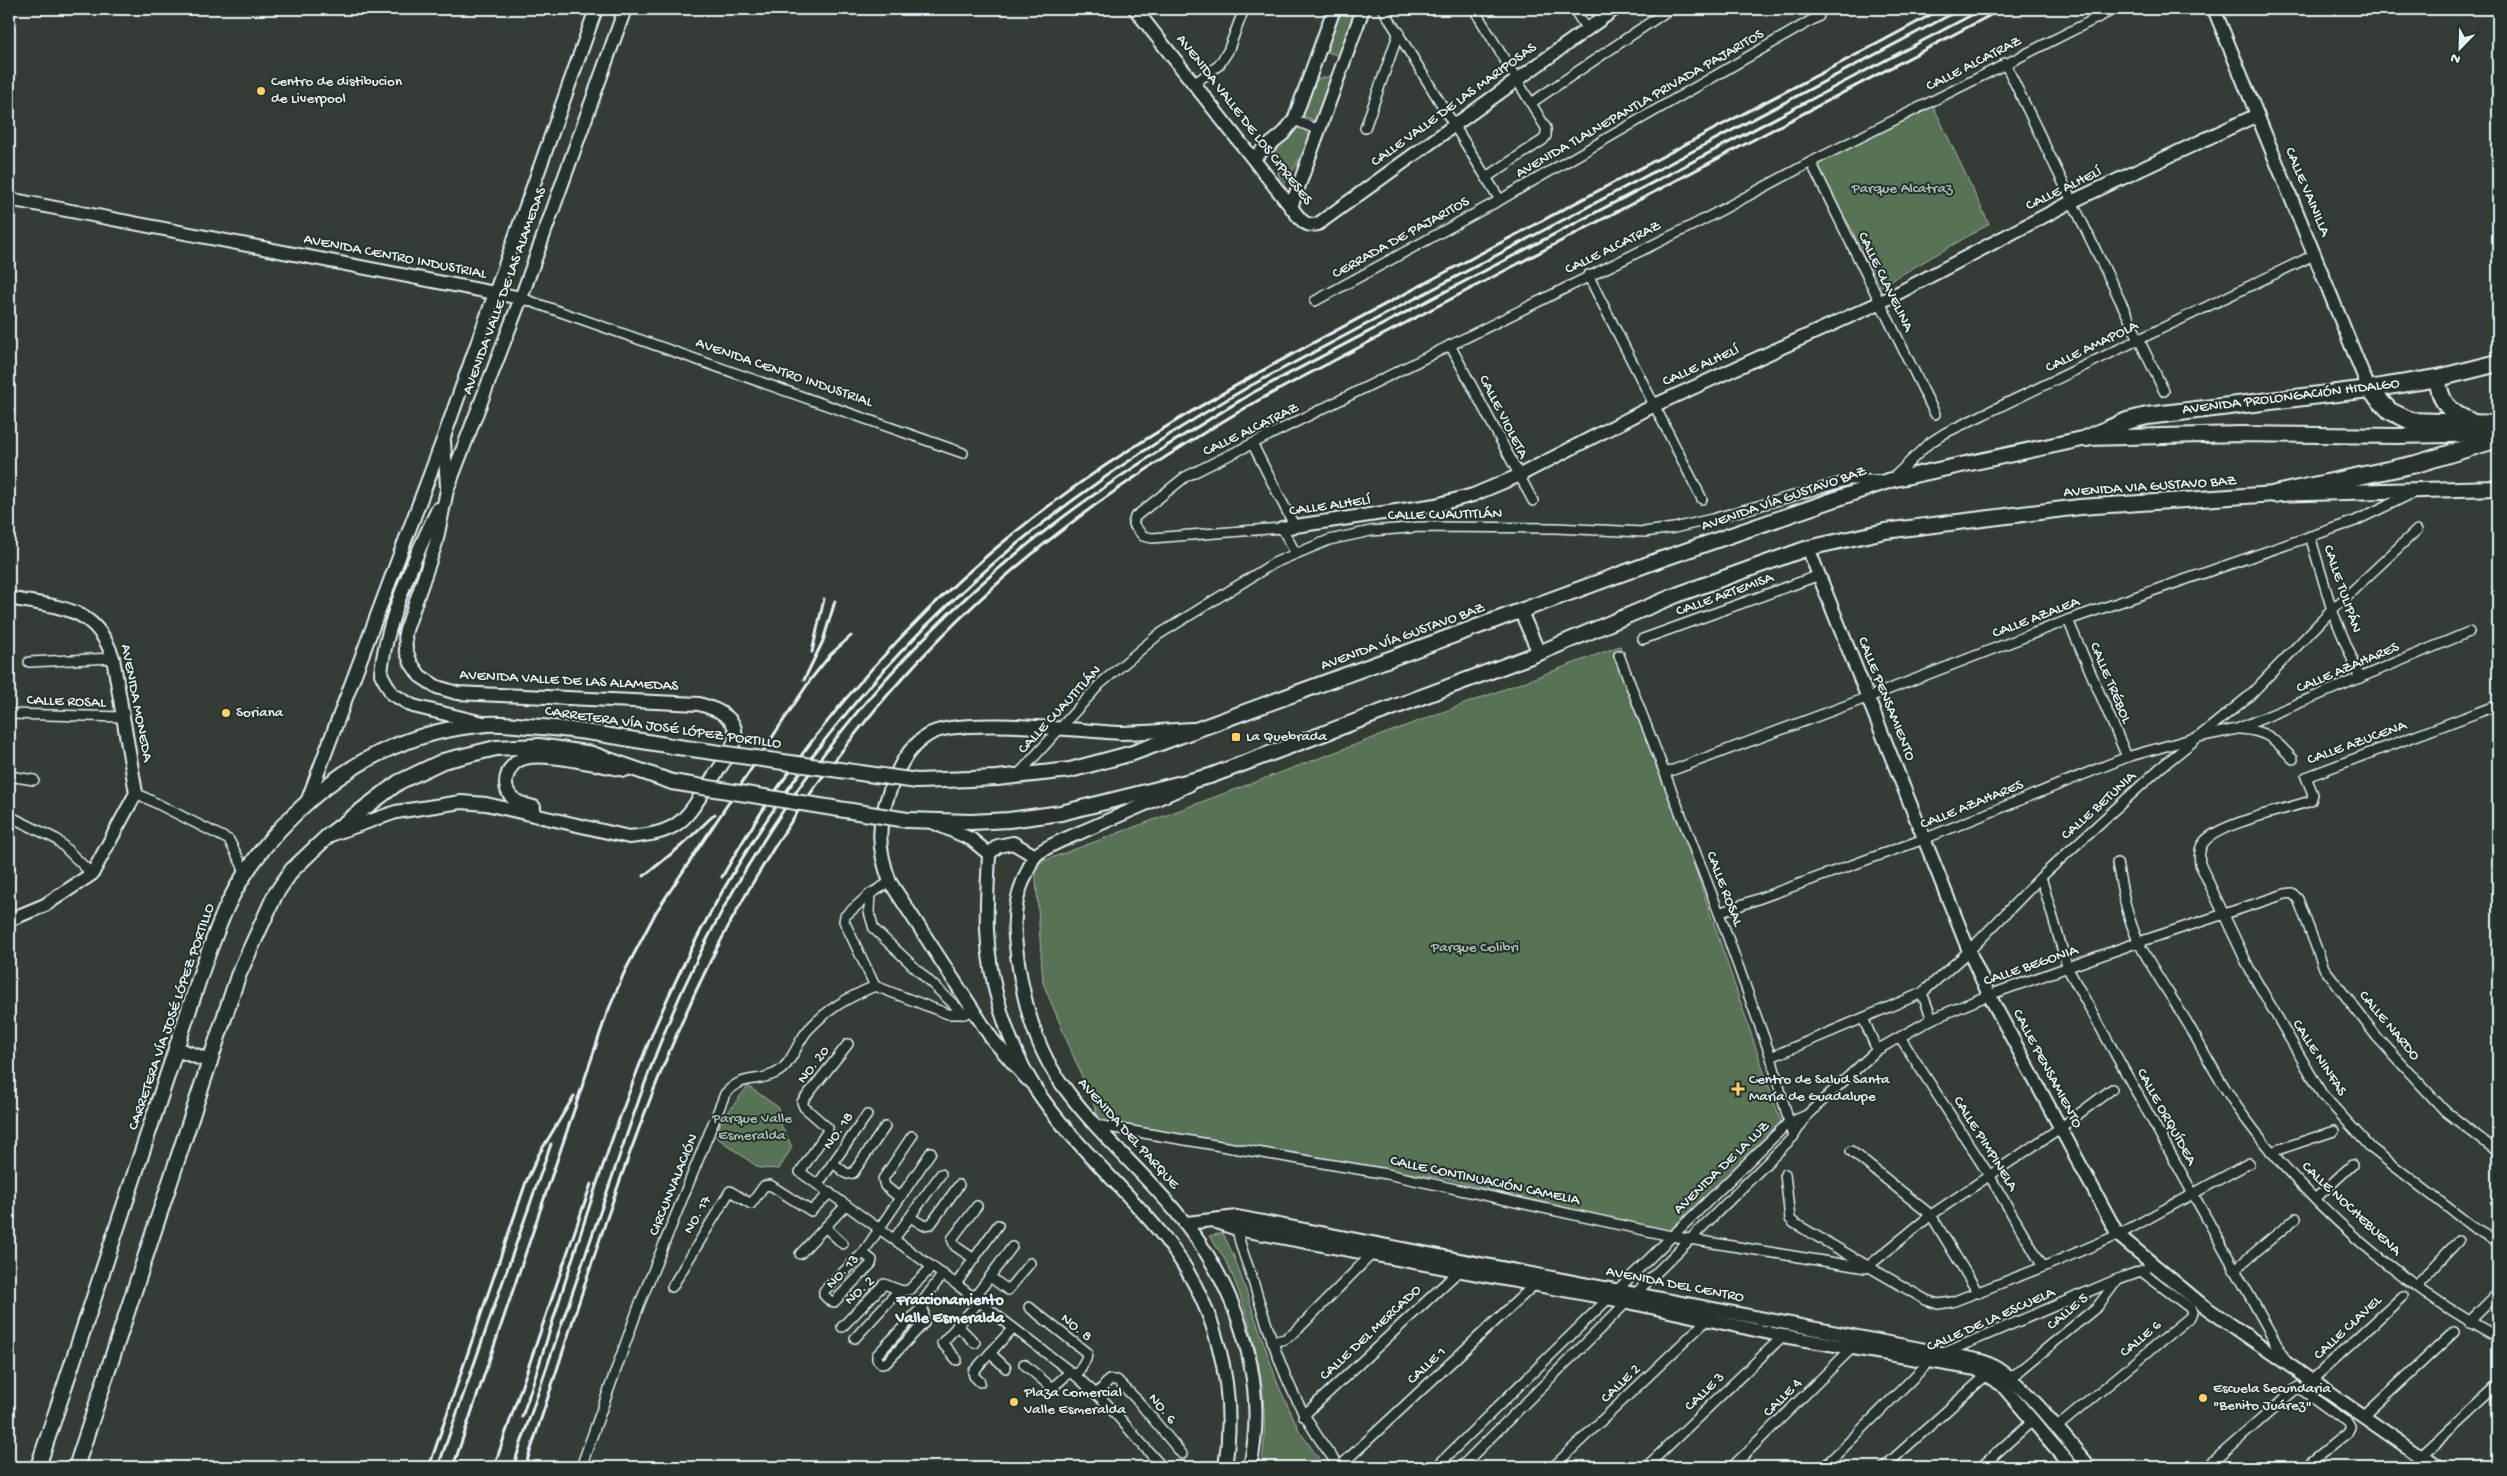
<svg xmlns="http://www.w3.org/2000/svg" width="2507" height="1476" font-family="'Gochi Hand',sans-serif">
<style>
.green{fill:#597257;stroke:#a0b2a8}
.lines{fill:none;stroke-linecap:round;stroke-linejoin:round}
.street-casing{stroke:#e8f1f8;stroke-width:12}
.secondary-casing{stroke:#e8f1f8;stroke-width:16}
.primary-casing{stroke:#e8f1f8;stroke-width:18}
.highway-casing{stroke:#e8f1f8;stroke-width:20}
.street{stroke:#26332d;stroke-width:9}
.secondary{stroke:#26332d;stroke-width:12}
.primary{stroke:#26332d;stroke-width:14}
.highway{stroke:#26332d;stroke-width:16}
.rail{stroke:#e8f1f8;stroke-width:3}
.primary-bridge-casing{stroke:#e8f1f8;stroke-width:18;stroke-linecap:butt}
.primary-bridge{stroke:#26332d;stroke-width:14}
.poi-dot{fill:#ffd166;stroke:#26332d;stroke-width:2}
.labels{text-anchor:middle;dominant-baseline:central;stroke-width:4;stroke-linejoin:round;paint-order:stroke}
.street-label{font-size:15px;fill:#e8f1f8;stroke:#26332d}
.poi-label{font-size:15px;fill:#e8f1f8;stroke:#26332d;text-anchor:start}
.park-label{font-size:15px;fill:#afbeb8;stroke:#26332d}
.neighbourhood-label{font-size:16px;font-weight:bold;fill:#e8f1f8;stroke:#26332d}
</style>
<rect width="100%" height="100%" fill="#343c35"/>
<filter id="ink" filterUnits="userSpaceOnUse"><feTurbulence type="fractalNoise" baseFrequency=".02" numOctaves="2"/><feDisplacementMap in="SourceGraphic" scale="10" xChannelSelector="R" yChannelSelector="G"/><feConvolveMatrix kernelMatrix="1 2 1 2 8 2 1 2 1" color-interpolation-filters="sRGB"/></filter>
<g filter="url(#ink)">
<g class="green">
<polygon points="1340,9 1355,9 1340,56 1327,52"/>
<polygon points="1332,76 1315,121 1301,115 1317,79"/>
<polygon points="1931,101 1989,224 1873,291 1853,231 1811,162"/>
<polygon points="1301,126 1310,137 1290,177 1281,188 1273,146"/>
<polygon points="1620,646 1784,1131 1664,1235 1448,1179 1102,1125 1043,983 1035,864"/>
<polygon points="748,1086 778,1107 780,1123 792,1147 779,1169 759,1168 716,1137 720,1123"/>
<path d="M1223 1233 1235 1259 1279 1387 1300 1432 1325 1467H1261C1272 1405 1255 1326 1229 1268 1224 1257 1216 1246 1209 1236Z"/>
</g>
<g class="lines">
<defs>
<g id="street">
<polyline points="1383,9 1500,200"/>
<polyline points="1474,9 1546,128 1546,136 1543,140 1487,177"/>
<polyline points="1574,9 1586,28"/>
<polyline points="1140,15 1148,9"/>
<polyline points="2005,63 2164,391"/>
<polyline points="1194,84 1219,65 1228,51 1244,9"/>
<polyline points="1531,103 1670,9"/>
<polyline points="1294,120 1319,130"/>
<polyline points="1365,128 1399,32"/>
<polyline points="1811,162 1935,414"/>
<polyline points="1588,275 1702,499"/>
<polyline points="521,298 963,453"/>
<polyline points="1315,301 1500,200 1819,16"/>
<polyline points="1450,345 1533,501"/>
<polyline points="1253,445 1295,527"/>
<polyline points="1892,479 1928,444 1945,433 2316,254"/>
<polyline points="2310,536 2332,610 2360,678"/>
<polyline points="1296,554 1282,528 1152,538 1143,536 1133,524 1135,517 1185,477 1699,222 1811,162 2115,9"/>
<polyline points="2068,620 2127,757"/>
<polyline points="1643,639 1817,576"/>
<polyline points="1619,655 1719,913 1771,1057 1793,1137"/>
<polyline points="29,662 113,658"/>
<path d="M2498 705 2306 777 2313 794 2311 801C2286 809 2218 824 2204 842 2199 848 2199 857 2200 864L2250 970 2322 1094 2371 1148 2474 1228 2498 1242"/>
<polyline points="9,714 123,717"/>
<path d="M2240 729C2268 731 2274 739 2293 759"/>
<polyline points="1665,773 1869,697 2068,620 2355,521 2415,492"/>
<polyline points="9,776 34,780"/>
<polyline points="1017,776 1100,684 1158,635 1274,563 1329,540 1371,531 1421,527 1555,528 1644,532 1674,528 1712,519 1849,480 1879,480"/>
<polyline points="136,793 229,840 246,873"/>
<polyline points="9,816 56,839 92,874"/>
<path d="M2117 863C2122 889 2127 918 2139 943 2153 971 2172 997 2188 1024 2206 1055 2223 1089 2245 1118 2309 1205 2403 1287 2498 1337"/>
<polyline points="2041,877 2068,969 2286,1361"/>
<polyline points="890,882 870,894 845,916 844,921 875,986 948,1014 964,1014 974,1010"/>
<polyline points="870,894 869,912 874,929 964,1014"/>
<polyline points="1719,913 1924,839 2127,757 2198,737 2237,729 2469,632"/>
<polyline points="1922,993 1932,1019"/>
<polyline points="1863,1018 1877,1050"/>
<polyline points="1900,1037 1989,1175 2043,1267"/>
<polyline points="848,1044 802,1102 804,1107 828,1128 827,1132 800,1172 956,1284 1076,1376 1107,1404 1162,1467"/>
<polyline points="1771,1057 1922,993 1969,951 2041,877 2160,768 2248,697 2332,610 2417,530"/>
<polyline points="1096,1125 1387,1174 1671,1236 1866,1268 1931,1215 2060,1128 2112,1089"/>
<polyline points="1851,1151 1931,1215 1978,1293"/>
<polyline points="2271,1152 2334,1131"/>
<polyline points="833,1163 847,1174 853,1173 885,1127"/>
<polyline points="1785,1174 1790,1219 1794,1223 1926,1300 1938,1304 1952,1302 2043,1267 2118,1235 2249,1163"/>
<polyline points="818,1184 867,1115"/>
<polyline points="900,1198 885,1186 883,1179 912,1136"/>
<polyline points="2315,1199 2352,1165"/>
<polyline points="910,1217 923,1225 931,1224 959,1185"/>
<path d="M1237 1226C1238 1244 1248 1264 1253 1281 1274 1350 1293 1410 1340 1467"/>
<polyline points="825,1227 843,1244"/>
<polyline points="894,1239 941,1174"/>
<polyline points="863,1253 872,1260 871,1264 834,1302 830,1301 824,1295 824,1291 863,1253 931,1152"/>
<polyline points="800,1254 846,1205"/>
<polyline points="974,1259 955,1246 952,1239 977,1206"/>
<polyline points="2234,1270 2296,1218"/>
<polyline points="990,1277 1008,1290 1030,1263"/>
<polyline points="956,1284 998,1225"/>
<polyline points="2417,1285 2458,1241"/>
<polyline points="672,1287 730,1191 751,1204 764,1186 770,1185 811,1211 830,1193"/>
<polyline points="974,1298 1012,1247"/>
<polyline points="922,1307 877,1355 877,1359 882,1364 886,1363 924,1323 923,1301 943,1274"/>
<polyline points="1029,1307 1087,1353 1086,1359 1076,1376"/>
<polyline points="2469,1322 2498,1293"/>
<polyline points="957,1325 975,1343"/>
<polyline points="842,1327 884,1284 902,1291 909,1290 932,1267"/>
<polyline points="855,1338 899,1290"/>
<polyline points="1272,1342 1285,1339 1294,1333 1371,1255"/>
<polyline points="990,1353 1006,1368"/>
<polyline points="957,1360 942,1343 979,1302"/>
<polyline points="1024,1364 1052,1388 1070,1372"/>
<polyline points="2312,1380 2403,1296"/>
<polyline points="980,1382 974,1376 973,1372 1013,1328"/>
<polyline points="2006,1382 2098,1306 2118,1279 2146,1269"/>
<polyline points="1097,1394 1109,1380 1117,1380 1137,1400 1182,1454"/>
<polyline points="1303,1416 1459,1271"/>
<polyline points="2363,1417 2454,1332"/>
<polyline points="2056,1428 2190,1317 2192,1312 2190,1308 2141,1271"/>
<polyline points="2420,1457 2498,1385"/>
<path d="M581 1467 640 1303 725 1094C742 1074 757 1083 776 1073 792 1065 797 1042 808 1030 827 1009 849 997 875 986"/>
<polyline points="1339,1467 1533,1286"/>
<polyline points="1436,1467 1788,1123 1807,1115"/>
<polyline points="1461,1467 1793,1137 1807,1115 1877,1050 1932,1019 1989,995 2139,942 2285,894 2292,893 2298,899 2324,968 2377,1037 2445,1111 2498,1152"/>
<polyline points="1553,1467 1707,1320"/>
<polyline points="1646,1467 1783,1336"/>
<polyline points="1732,1467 1852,1348"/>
<polyline points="1824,1467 1929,1362 1944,1353 2118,1279"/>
<polyline points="1884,1467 1990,1372"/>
<polyline points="1981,1467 2032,1421"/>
<polyline points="2207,1467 2298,1387 2347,1422 2350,1427 2347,1433 2305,1467"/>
<polyline points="2405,1467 2410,1467"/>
</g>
<g id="secondary">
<path d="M1135 9 1291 207C1299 217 1304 228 1318 224L1615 9"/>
<polyline points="2214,9 2369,389"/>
<polyline points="1253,158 1283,134 1294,120 1334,9"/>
<polyline points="9,199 521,298"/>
<polyline points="1291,207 1363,9"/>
<polyline points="444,441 447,486"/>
<path d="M438 509C416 554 385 625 381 674L392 694 413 706 483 723"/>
<polyline points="1282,528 1436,505 1473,495 1518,476 1655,405 1879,303 2071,202 2257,115"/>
<polyline points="1808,548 1969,951 1989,995 2118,1235 2201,1304 2436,1467"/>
<path d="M9 598C57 608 95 604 113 658L136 793 92 874 45 905 9 920"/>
<polyline points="1521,612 1539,653"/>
<path d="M1189 785C1155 800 1120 815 1086 830 1071 837 1049 844 1036 855 1032 859 1030 865 1028 870 1017 892 1013 912 1015 937 1020 987 1031 1041 1061 1083 1108 1149 1176 1196 1215 1268 1248 1328 1265 1399 1250 1467"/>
<polyline points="307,802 444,437 596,9"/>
<path d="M534 807C526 805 515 803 510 795 500 782 510 761 525 758 547 752 601 766 625 770"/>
<path d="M932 822 971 839 989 854C988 880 986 905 987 930 989 983 1007 1043 1035 1088 1071 1143 1123 1185 1164 1237 1215 1302 1238 1385 1225 1467"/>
<path d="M333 834 396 812 461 802 486 804 629 837C646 835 662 834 677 824 691 814 700 796 710 782 734 747 757 720 699 704L457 693 437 687 420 676 411 663 406 650 405 633 436 543 447 490 521 298 625 9"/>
<polyline points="989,854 998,846 1013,843 1035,856"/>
<path d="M1027 1079 992 1039 890 882C877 847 877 825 890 790 898 768 907 748 928 735 955 716 1082 731 1120 733 1144 733 1168 730 1192 729"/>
<polyline points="1216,1222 1237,1229 1628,1302 1783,1336 1976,1369 2002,1385 2072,1467"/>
<path d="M1187 1223 1237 1217 1982 1361C2019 1374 2063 1437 2090 1467"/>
</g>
<g id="primary">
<polyline points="917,781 997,778 1070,770 1133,753 1659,560 1891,480 2087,438 2240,434 2396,436 2498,434"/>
<polyline points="907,820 971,822 1009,820 1061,813 1210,776 1539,653 1679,594 1808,548 1885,531 2080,507 2275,494 2498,488"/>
<polyline points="176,1049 210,1061"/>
<path d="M38 1467 204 964C212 944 219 923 228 904 259 840 323 778 388 749 419 735 453 727 487 724 500 723 515 725 528 726 579 729 628 739 678 747"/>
<polyline points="76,1467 238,976 275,895 292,870 329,835 399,782 443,761 496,748 539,746 592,754 672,782"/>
</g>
<g id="highway">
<path d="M2438 378C2439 401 2449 413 2470 421"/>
<polyline points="2369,389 2390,411 2411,421 2498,424"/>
<polyline points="2087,438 2127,421 2147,416 2369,389 2438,378 2498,363"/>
<polyline points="2275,494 2416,464 2488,442 2498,437"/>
</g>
</defs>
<use href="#street" class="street-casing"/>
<use href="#secondary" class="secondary-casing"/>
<use href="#primary" class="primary-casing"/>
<use href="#highway" class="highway-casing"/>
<use href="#street" class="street"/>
<use href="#secondary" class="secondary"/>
<use href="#primary" class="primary"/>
<use href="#highway" class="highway"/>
<g class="rail">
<polyline points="812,652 824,599"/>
<polyline points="804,680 823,641 835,601"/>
<polyline points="644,876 681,846 715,814"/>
<path d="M722 877C819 705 963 556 1129 450 1226 388 1327 335 1429 281 1536 224 1644 166 1752 109 1815 76 1879 44 1941 9"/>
<path d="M522 1417C565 1287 602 1153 655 1027 747 810 898 624 1090 488 1141 451 1195 418 1250 386L1961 9"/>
<polyline points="429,1467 526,1182 539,1154 574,1096"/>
<polyline points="438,1467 551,1144"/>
<polyline points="453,1467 606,1016 624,973 656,912 811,679 831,654 851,636"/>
<polyline points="494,1467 591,1184"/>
<path d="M513 1467C543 1377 574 1288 605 1198 629 1128 652 1057 683 989 764 811 890 650 1045 531 1111 479 1182 436 1254 392L1983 9"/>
<path d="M525 1467C578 1309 625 1145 695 993 781 807 914 640 1079 517 1136 474 1197 436 1259 400L2002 9"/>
</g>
<defs>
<g id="primary-bridge">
<polyline points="678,747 917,781"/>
<polyline points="672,782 907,820"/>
</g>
</defs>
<use href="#primary-bridge" class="primary-bridge-casing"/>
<use href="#primary-bridge" class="primary-bridge"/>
</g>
</g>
<g class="poi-dot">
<circle cx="261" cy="91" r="5"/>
<circle cx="226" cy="713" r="5"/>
<rect x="1231" y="732" width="10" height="10" rx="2.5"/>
<path d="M1735.5 1081.5h5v5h5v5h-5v5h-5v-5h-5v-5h5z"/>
<circle cx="2203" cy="1398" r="5"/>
<circle cx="1014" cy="1402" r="5"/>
</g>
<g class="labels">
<g class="street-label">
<text transform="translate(1974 64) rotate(-27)">CALLE ALCATRAZ</text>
<text transform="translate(1640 104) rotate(-30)">AVENIDA TLALNEPANTLA PRIVADA PAJARITOS</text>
<text transform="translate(1454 105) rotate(-36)">CALLE VALLE DE LAS MARIPOSAS</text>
<text transform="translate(1244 120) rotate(52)">AVENIDA VALLE DE LOS CIPRESES</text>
<text transform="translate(2064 189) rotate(-26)">CALLE ALHELÍ</text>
<text transform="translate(2307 192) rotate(67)">CALLE VAINILLA</text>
<text transform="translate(1401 238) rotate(-29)">CERRADA DE PAJARITOS</text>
<text transform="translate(1613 248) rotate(-26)">CALLE ALCATRAZ</text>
<text transform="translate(395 257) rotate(11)">AVENIDA CENTRO INDUSTRIAL</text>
<text transform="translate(1885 282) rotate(64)">CALLE CLAVELINA</text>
<text transform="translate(505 291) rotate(-70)">AVENIDA VALLE DE LAS ALAMEDAS</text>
<text transform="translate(2092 347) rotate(-26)">CALLE AMAPOLA</text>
<text transform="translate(1701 366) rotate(-24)">CALLE ALHELÍ</text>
<text transform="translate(784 373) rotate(19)">AVENIDA CENTRO INDUSTRIAL</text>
<text transform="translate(2291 397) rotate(-7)">AVENIDA PROLONGACIÓN HIDALGO</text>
<text transform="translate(1503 417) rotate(63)">CALLE VIOLETA</text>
<text transform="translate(1251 430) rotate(-26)">CALLE ALCATRAZ</text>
<text transform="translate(2150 487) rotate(-4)">AVENIDA VIA GUSTAVO BAZ</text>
<text transform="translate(1784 499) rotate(-19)">AVENIDA VÍA GUSTAVO BAZ</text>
<text transform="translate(1330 506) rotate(-8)">CALLE ALHELÍ</text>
<text transform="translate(1445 515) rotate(-1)">CALLE CUAUTITLÁN</text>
<text transform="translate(2342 589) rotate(71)">CALLE TULIPÁN</text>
<text transform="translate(1725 595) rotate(-20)">CALLE ARTEMISA</text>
<text transform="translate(2036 618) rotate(-21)">CALLE AZALEA</text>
<text transform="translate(1403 637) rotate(-20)">AVENIDA VÍA GUSTAVO BAZ</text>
<text transform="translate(2348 668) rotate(-23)">CALLE AZAHARES</text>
<text transform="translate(569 681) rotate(3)">AVENIDA VALLE DE LAS ALAMEDAS</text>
<text transform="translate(2110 683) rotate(67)">CALLE TRÉBOL</text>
<text transform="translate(1886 699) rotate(68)">CALLE PENSAMIENTO</text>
<text transform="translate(66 702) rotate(2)">CALLE ROSAL</text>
<text transform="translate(136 703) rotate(79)">AVENIDA MONEDA</text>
<text transform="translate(1060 710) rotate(-47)">CALLE CUAUTITLÁN</text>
<text transform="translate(663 728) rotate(8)">CARRETERA VÍA JOSÉ LÓPEZ PORTILLO</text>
<text transform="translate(2357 743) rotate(-20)">CALLE AZUCENA</text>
<text transform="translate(1972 805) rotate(-22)">CALLE AZAHARES</text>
<text transform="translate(2099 806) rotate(-42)">CALLE BETUNIA</text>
<text transform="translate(1724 889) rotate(69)">CALLE ROSAL</text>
<text transform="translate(2031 966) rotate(-19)">CALLE BEGONIA</text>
<text transform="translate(172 1017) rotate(-71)">CARRETERA VÍA JOSÉ LÓPEZ PORTILLO</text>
<text transform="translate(2389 1026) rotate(50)">CALLE NARDO</text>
<text transform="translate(2319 1058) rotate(57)">CALLE NINFAS</text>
<text transform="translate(814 1065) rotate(-52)">NO. 20</text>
<text transform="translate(2047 1069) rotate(62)">CALLE PENSAMIENTO</text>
<text transform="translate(2166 1117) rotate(61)">CALLE ORQUÍDEA</text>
<text transform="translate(839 1131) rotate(-55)">NO. 18</text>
<text transform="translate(1128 1134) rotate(48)">AVENIDA DEL PARQUE</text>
<text transform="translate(1985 1144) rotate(58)">CALLE PIMPINELA</text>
<text transform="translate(1722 1168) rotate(-44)">AVENIDA DE LA LUZ</text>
<text transform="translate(1485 1181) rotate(12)">CALLE CONTINUACIÓN CAMELIA</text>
<text transform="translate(674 1185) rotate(-68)">CIRCUNVALACIÓN</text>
<text transform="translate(2351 1209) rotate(43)">CALLE NOCHEBUENA</text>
<text transform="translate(698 1215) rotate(-60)">NO. 17</text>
<text transform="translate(843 1272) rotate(-47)">NO. 13</text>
<text transform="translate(1675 1285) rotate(11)">AVENIDA DEL CENTRO</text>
<text transform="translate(860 1291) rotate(-43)">NO. 2</text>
<text transform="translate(2068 1312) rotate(-40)">CALLE 5</text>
<text transform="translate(1991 1320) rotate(-24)">CALLE DE LA ESCUELA</text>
<text transform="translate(1076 1328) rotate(39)">NO. 8</text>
<text transform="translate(2348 1328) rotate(-43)">CALLE CLAVEL</text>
<text transform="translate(1371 1333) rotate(-43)">CALLE DEL MERCADO</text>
<text transform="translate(2141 1339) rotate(-40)">CALLE 6</text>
<text transform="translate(1427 1366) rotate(-43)">CALLE 1</text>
<text transform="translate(1621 1384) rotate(-44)">CALLE 2</text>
<text transform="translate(1705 1392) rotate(-44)">CALLE 3</text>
<text transform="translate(1783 1398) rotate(-45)">CALLE 4</text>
<text transform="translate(1162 1409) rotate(50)">NO. 6</text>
</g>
<g class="poi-label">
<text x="271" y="82">Centro de distibucion<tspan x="271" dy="17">de Liverpool</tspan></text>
<text x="236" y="713">Soriana</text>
<text x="1246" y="737">La Quebrada</text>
<text x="1749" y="1080">Centro de Salud Santa<tspan x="1749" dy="17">María de Guadalupe</tspan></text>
<text x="2213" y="1389">Escuela Secundaria<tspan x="2213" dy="17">"Benito Juárez"</tspan></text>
<text x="1024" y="1393">Plaza Comercial<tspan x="1024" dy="17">Valle Esmeralda</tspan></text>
</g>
<g class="park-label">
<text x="1902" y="189">Parque Alcatraz</text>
<text x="1475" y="948">Parque Colibri</text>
<text x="752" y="1119">Parque Valle<tspan x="752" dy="17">Esmeralda</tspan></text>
</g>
<g class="neighbourhood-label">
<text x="950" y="1301">Fraccionamiento<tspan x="950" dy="18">Valle Esmeralda</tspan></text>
</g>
</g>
<rect width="2507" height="1476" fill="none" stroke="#26332d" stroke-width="30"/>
<rect x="15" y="15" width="2477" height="1446" fill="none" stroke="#e8f1f8" stroke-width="2" filter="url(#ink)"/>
<g transform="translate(2460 48) rotate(203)" stroke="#26332d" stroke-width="4" paint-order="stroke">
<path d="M0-4L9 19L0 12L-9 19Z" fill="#e8f1f8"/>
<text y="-8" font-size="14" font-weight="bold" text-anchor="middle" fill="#e8f1f8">N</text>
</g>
</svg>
